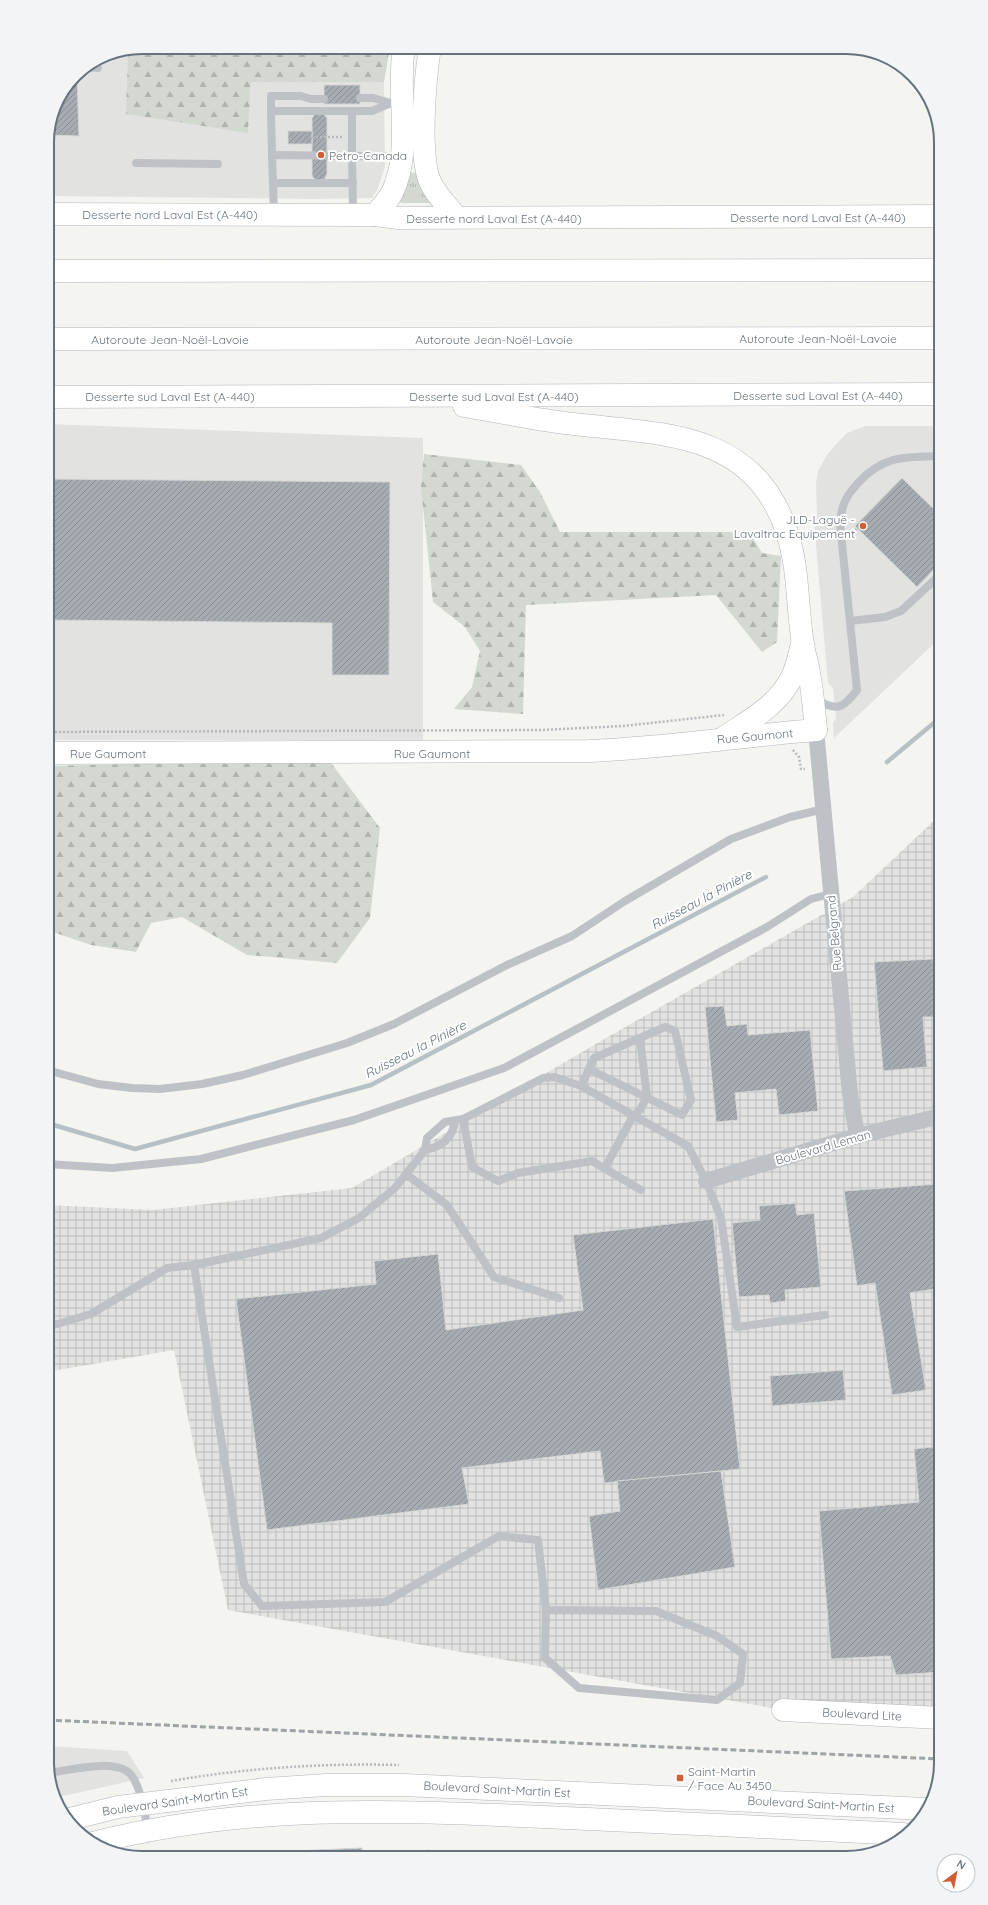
<svg xmlns="http://www.w3.org/2000/svg" width="988" height="1905" font-family="Quicksand,sans-serif">
<style>
.built{fill:#e2e3e1}
.industrial{fill:url(#industrial-grid)}
.grass{fill:url(#grass-tufts)}
.forest{fill:url(#forest-firs)}
.lines{fill:none;stroke-linecap:round;stroke-linejoin:round}
.stream{stroke:#b7c0c5;stroke-width:4.5}
.building{fill:url(#building-hatch);stroke:#d5d6d4}
.secondary-casing{stroke:#b1b5b9;stroke-width:23}
.primary-casing{stroke:#b2b5b9;stroke-width:23}
.highway-casing{stroke:#b1b4b7;stroke-width:23}
.path{stroke:#b6b9bb;stroke-width:2.5;stroke-dasharray:2 2;stroke-linecap:butt}
.lane{stroke:#bec1c5;stroke-width:8}
.street{stroke:#bec1c5;stroke-width:16}
.secondary{stroke:#fff;stroke-width:22}
.primary{stroke:#fff;stroke-width:22}
.highway{stroke:#fff;stroke-width:22}
.rail{stroke:#9ea3a8;stroke-width:3;stroke-dasharray:6 3;stroke-linecap:butt}
.poi-dot{fill:#d05f35;stroke:#fff;stroke-width:1.5}
.labels{text-anchor:middle;dominant-baseline:central;stroke-width:4;stroke-linejoin:round;paint-order:stroke}
.poi-label{font-size:12px;fill:#66737f;stroke:#fff;text-anchor:start}
.street-label{font-size:12px;fill:#66737f;stroke:#fff}
.water-label{font-size:13px;font-style:italic;fill:#62747c;stroke:#fff}
.rim{fill:none;stroke:#66737f;stroke-width:2}
</style>
<defs>
<pattern id="industrial-grid" width="8" height="8" patternUnits="userSpaceOnUse"><rect width="8" height="8" fill="#e2e3e1"/><path d="M0 4h8M4 0v8" fill="none" stroke="#bbbcbc"/></pattern>
<pattern id="grass-tufts" width="24" height="20" patternUnits="userSpaceOnUse"><rect width="24" height="20" fill="#d3d9d1"/><path d="M3 7l-1-3M5 7V3M7 7l1-3M15 17l-1-3M17 17v-4M19 17l1-3" fill="none" stroke="#afb4af"/></pattern>
<pattern id="forest-firs" width="22" height="20" patternUnits="userSpaceOnUse"><rect width="22" height="20" fill="#d3d9d1"/><path d="M5 1l3.5 6h-7zM16 11l3.5 6h-7z" fill="#afb4af"/></pattern>
<pattern id="building-hatch" width="6" height="6" patternUnits="userSpaceOnUse"><rect width="6" height="6" fill="#a6acb1"/><path d="M-1 1l2-2M0 6l6-6M5 7l2-2" fill="none" stroke="#8b9095"/></pattern>
</defs>
<rect width="100%" height="100%" fill="#f4f4f1"/>
<g class="built">
<polygon points="128,55 248,133 251,82 384,82 385,167 377,190 372,198 314,199 47,196 47,136 54,105 75,75 103,56"/>
<polygon points="47,424 423,438 423,740 47,740"/>
<polygon points="865,426 941,426 941,637 834,738 833,723 836,719 833,688 828,683 814,522 817,515 816,484 818,471 827,455 838,442 847,433"/>
<polygon points="47,1746 127,1751 144,1778 54,1798 47,1763"/>
</g>
<polygon class="industrial" points="941,814 941,1718 783,1710 228,1610 174,1350 47,1372 47,1205 153,1210 352,1188 594,1045 853,897"/>
<polygon class="grass" points="411,173 416,173 425,192 431,199 429,203 401,203 399,200"/>
<g class="forest">
<polygon points="142,47 390,47 384,82 251,82 248,133 126,114 128,55 103,56"/>
<polygon points="424,454 521,465 540,492 560,532 730,532 753,538 762,553 781,556 777,642 762,652 716,595 526,605 523,714 454,709 472,687 480,651 465,627 433,602 421,487"/>
<polygon points="328,759 380,828 370,918 337,963 247,955 182,917 151,923 136,952 91,945 47,930 47,766"/>
</g>
<g class="lines">
<g class="stream">
<polyline points="887,762 941,717"/>
<polyline points="47,1123 135,1149 371,1085 766,877"/>
</g>
</g>
<g class="building">
<polygon points="74,76 77,76 79,136 52,135 52,116 54,105"/>
<rect x="324" y="85" width="36" height="19"/>
<polygon points="323,113 327,118 327,174 324,180 316,180 312,176 312,118 315,114"/>
<rect x="288" y="131" width="24" height="13"/>
<polygon points="902,478 941,516 941,562 917,587 855,526"/>
<polygon points="47,479 390,482 389,675 332,675 332,623 47,620"/>
<polygon points="933,959 937,1017 923,1017 927,1067 883,1071 874,962"/>
<polygon points="724,1006 727,1026 747,1024 748,1035 810,1030 818,1111 779,1115 776,1089 735,1093 738,1120 716,1122 705,1007"/>
<polygon points="938,1184 941,1204 941,1288 910,1293 926,1390 892,1395 875,1283 857,1286 844,1191"/>
<polygon points="795,1203 797,1215 814,1213 821,1287 785,1290 786,1301 770,1303 769,1295 739,1297 732,1223 760,1220 759,1206"/>
<polygon points="713,1219 740,1469 604,1483 600,1451 462,1468 469,1504 267,1530 236,1299 376,1284 374,1261 438,1254 446,1330 583,1310 573,1235"/>
<polygon points="843,1370 846,1400 772,1406 770,1376"/>
<polygon points="941,1446 941,1672 896,1675 890,1656 831,1659 819,1511 919,1502 914,1449"/>
<polygon points="721,1471 735,1567 598,1590 589,1516 620,1511 617,1481"/>
<polygon points="362,1848 362,1858 293,1858 293,1851"/>
<polygon points="426,1850 491,1854 491,1858 425,1858"/>
<polygon points="524,1855 583,1858 524,1858"/>
</g>
<g class="lines">
<defs>
<g id="secondary">
<path d="M430 47C425 79 419 150 429 179 434 193 447 205 456 217"/>
<path d="M375 215C381 208 388 200 392 193 413 150 396 94 404 47"/>
<path d="M47 753 588 751C665 748 740 736 816 730"/>
<polyline points="783,1710 941,1718"/>
<polyline points="70,1819 118,1807 266,1789 326,1785 404,1785 927,1809"/>
<path d="M93 1843C244 1804 389 1810 544 1817 664 1822 783 1828 903 1834"/>
</g>
<polyline id="primary" points="47,214 375,215 398,218 941,216"/>
<g id="highway">
<polyline points="47,271 941,270"/>
<polyline points="47,339 941,338"/>
<polyline points="47,397 941,394"/>
<path d="M464 406C500 412 537 420 574 424 657 434 749 430 784 524 800 566 796 602 803 644 804 654 808 663 809 673 813 692 814 711 816 730"/>
<path d="M723 738C748 721 778 706 792 677 797 667 799 655 802 644"/>
</g>
</defs>
<use href="#secondary" class="secondary-casing"/>
<use href="#primary" class="primary-casing"/>
<use href="#highway" class="highway-casing"/>
<g class="path">
<polyline points="312,137 342,137"/>
<polyline points="851,531 858,529"/>
<polyline points="47,732 542,730 623,726 724,715"/>
<polyline points="793,750 799,757 801,769 805,769"/>
<path d="M171 1781C246 1768 322 1763 399 1765"/>
</g>
<g class="lane">
<polyline points="86,67 98,68"/>
<polyline points="360,98 373,98 391,103"/>
<polyline points="271,111 271,96 301,96 311,99 324,99"/>
<polyline points="50,124 51,163"/>
<polyline points="272,155 271,111 372,111 391,103 401,103"/>
<polyline points="136,163 218,164"/>
<polyline points="273,183 353,183"/>
<polyline points="274,213 272,155 352,156 352,111"/>
<polyline points="353,213 352,156 425,157"/>
<polyline points="850,621 885,617 901,611 941,574"/>
<path d="M815 699C836 711 842 710 857 690L840 524C841 506 846 496 858 483 884 455 905 457 941 456"/>
<polyline points="47,1070 98,1084 132,1088 160,1089 202,1084 243,1075 347,1043 394,1024 507,965 572,936 625,901 731,839 790,817 824,809"/>
<polyline points="581,1086 594,1058 665,1027 675,1031 691,1100 682,1115 589,1069"/>
<path d="M455 1122C452 1138 442 1147 425 1150L427 1138 445 1122 463 1119"/>
<polyline points="425,1150 395,1188 359,1218 321,1238 194,1265 244,1584 262,1606 385,1602 499,1536 538,1540 546,1610 545,1658 579,1688 717,1700 740,1683 743,1654 717,1636 656,1611 546,1610"/>
<polyline points="47,1164 112,1168 201,1159 354,1120 504,1068 767,927 811,899 830,894"/>
<polyline points="605,1168 633,1116 640,1110 647,1097 640,1038"/>
<polyline points="406,1174 447,1205 494,1277 559,1298"/>
<polyline points="641,1190 592,1161 518,1173 498,1181 472,1167 463,1119 543,1078 554,1077 581,1086 688,1146 706,1181 721,1218 737,1327 825,1315"/>
<polyline points="47,1327 91,1314 167,1268 194,1265"/>
<path d="M49 1773C69 1770 119 1757 132 1776 142 1791 144 1812 148 1830"/>
</g>
<g class="street">
<polyline points="816,730 850,1094 857,1136"/>
<polyline points="706,1181 857,1136 941,1116"/>
</g>
<use href="#secondary" class="secondary"/>
<use href="#primary" class="primary"/>
<use href="#highway" class="highway"/>
<polyline class="rail" points="47,1720 941,1759"/>
</g>
<g class="poi-dot">
<circle cx="321" cy="155" r="4"/>
<circle cx="863" cy="526" r="4"/>
<rect x="676" y="1774" width="8" height="8" rx="2"/>
</g>
<g class="labels">
<g class="poi-label">
<text x="329" y="155">Petro-Canada</text>
<text x="855" y="519" text-anchor="end">JLD-Laguë -<tspan x="855" dy="14">Lavaltrac Equipement</tspan></text>
<text x="688" y="1771">Saint-Martin<tspan x="688" dy="14">/ Face Au 3450</tspan></text>
</g>
<g class="street-label">
<text x="170" y="214">Desserte nord Laval Est (A-440)</text>
<text x="818" y="217">Desserte nord Laval Est (A-440)</text>
<text x="494" y="218">Desserte nord Laval Est (A-440)</text>
<text x="818" y="338">Autoroute Jean-Noël-Lavoie</text>
<text x="170" y="339">Autoroute Jean-Noël-Lavoie</text>
<text x="494" y="339">Autoroute Jean-Noël-Lavoie</text>
<text x="818" y="395">Desserte sud Laval Est (A-440)</text>
<text x="170" y="396">Desserte sud Laval Est (A-440)</text>
<text x="494" y="396">Desserte sud Laval Est (A-440)</text>
<text transform="translate(755 736) rotate(-5)">Rue Gaumont</text>
<text x="108" y="753">Rue Gaumont</text>
<text x="432" y="753">Rue Gaumont</text>
<text transform="translate(834 933) rotate(-95)">Rue Belgrand</text>
<text transform="translate(823 1147) rotate(-16)">Boulevard Leman</text>
<text transform="translate(862 1714) rotate(3)">Boulevard Lite</text>
<text transform="translate(497 1789) rotate(3)">Boulevard Saint-Martin Est</text>
<text transform="translate(175 1801) rotate(-8)">Boulevard Saint-Martin Est</text>
<text transform="translate(821 1804) rotate(3)">Boulevard Saint-Martin Est</text>
</g>
<g class="water-label">
<text transform="translate(701 899) rotate(-28)">Ruisseau la Pinière</text>
<text transform="translate(415 1049) rotate(-27)">Ruisseau la Pinière</text>
</g>
</g>
<path d="M0 0H988V1905H0ZM142 54H846A88 88 0 0 1 934 142V1763A88 88 0 0 1 846 1851H142A88 88 0 0 1 54 1763V142A88 88 0 0 1 142 54Z" fill="#f3f4f5" fill-rule="evenodd"/>
<path class="rim" d="M142 54H846A88 88 0 0 1 934 142V1763A88 88 0 0 1 846 1851H142A88 88 0 0 1 54 1763V142A88 88 0 0 1 142 54Z"/>
<g transform="translate(956 1873) rotate(32)"><circle r="19" fill="#ffffff" stroke="#c2c7cc"/>
<path d="M0-3L7 15L0 10L-7 15Z" fill="#d05f35"/>
<text y="-6" font-size="11" font-weight="bold" text-anchor="middle" fill="#66737f">N</text>
</g>
</svg>
